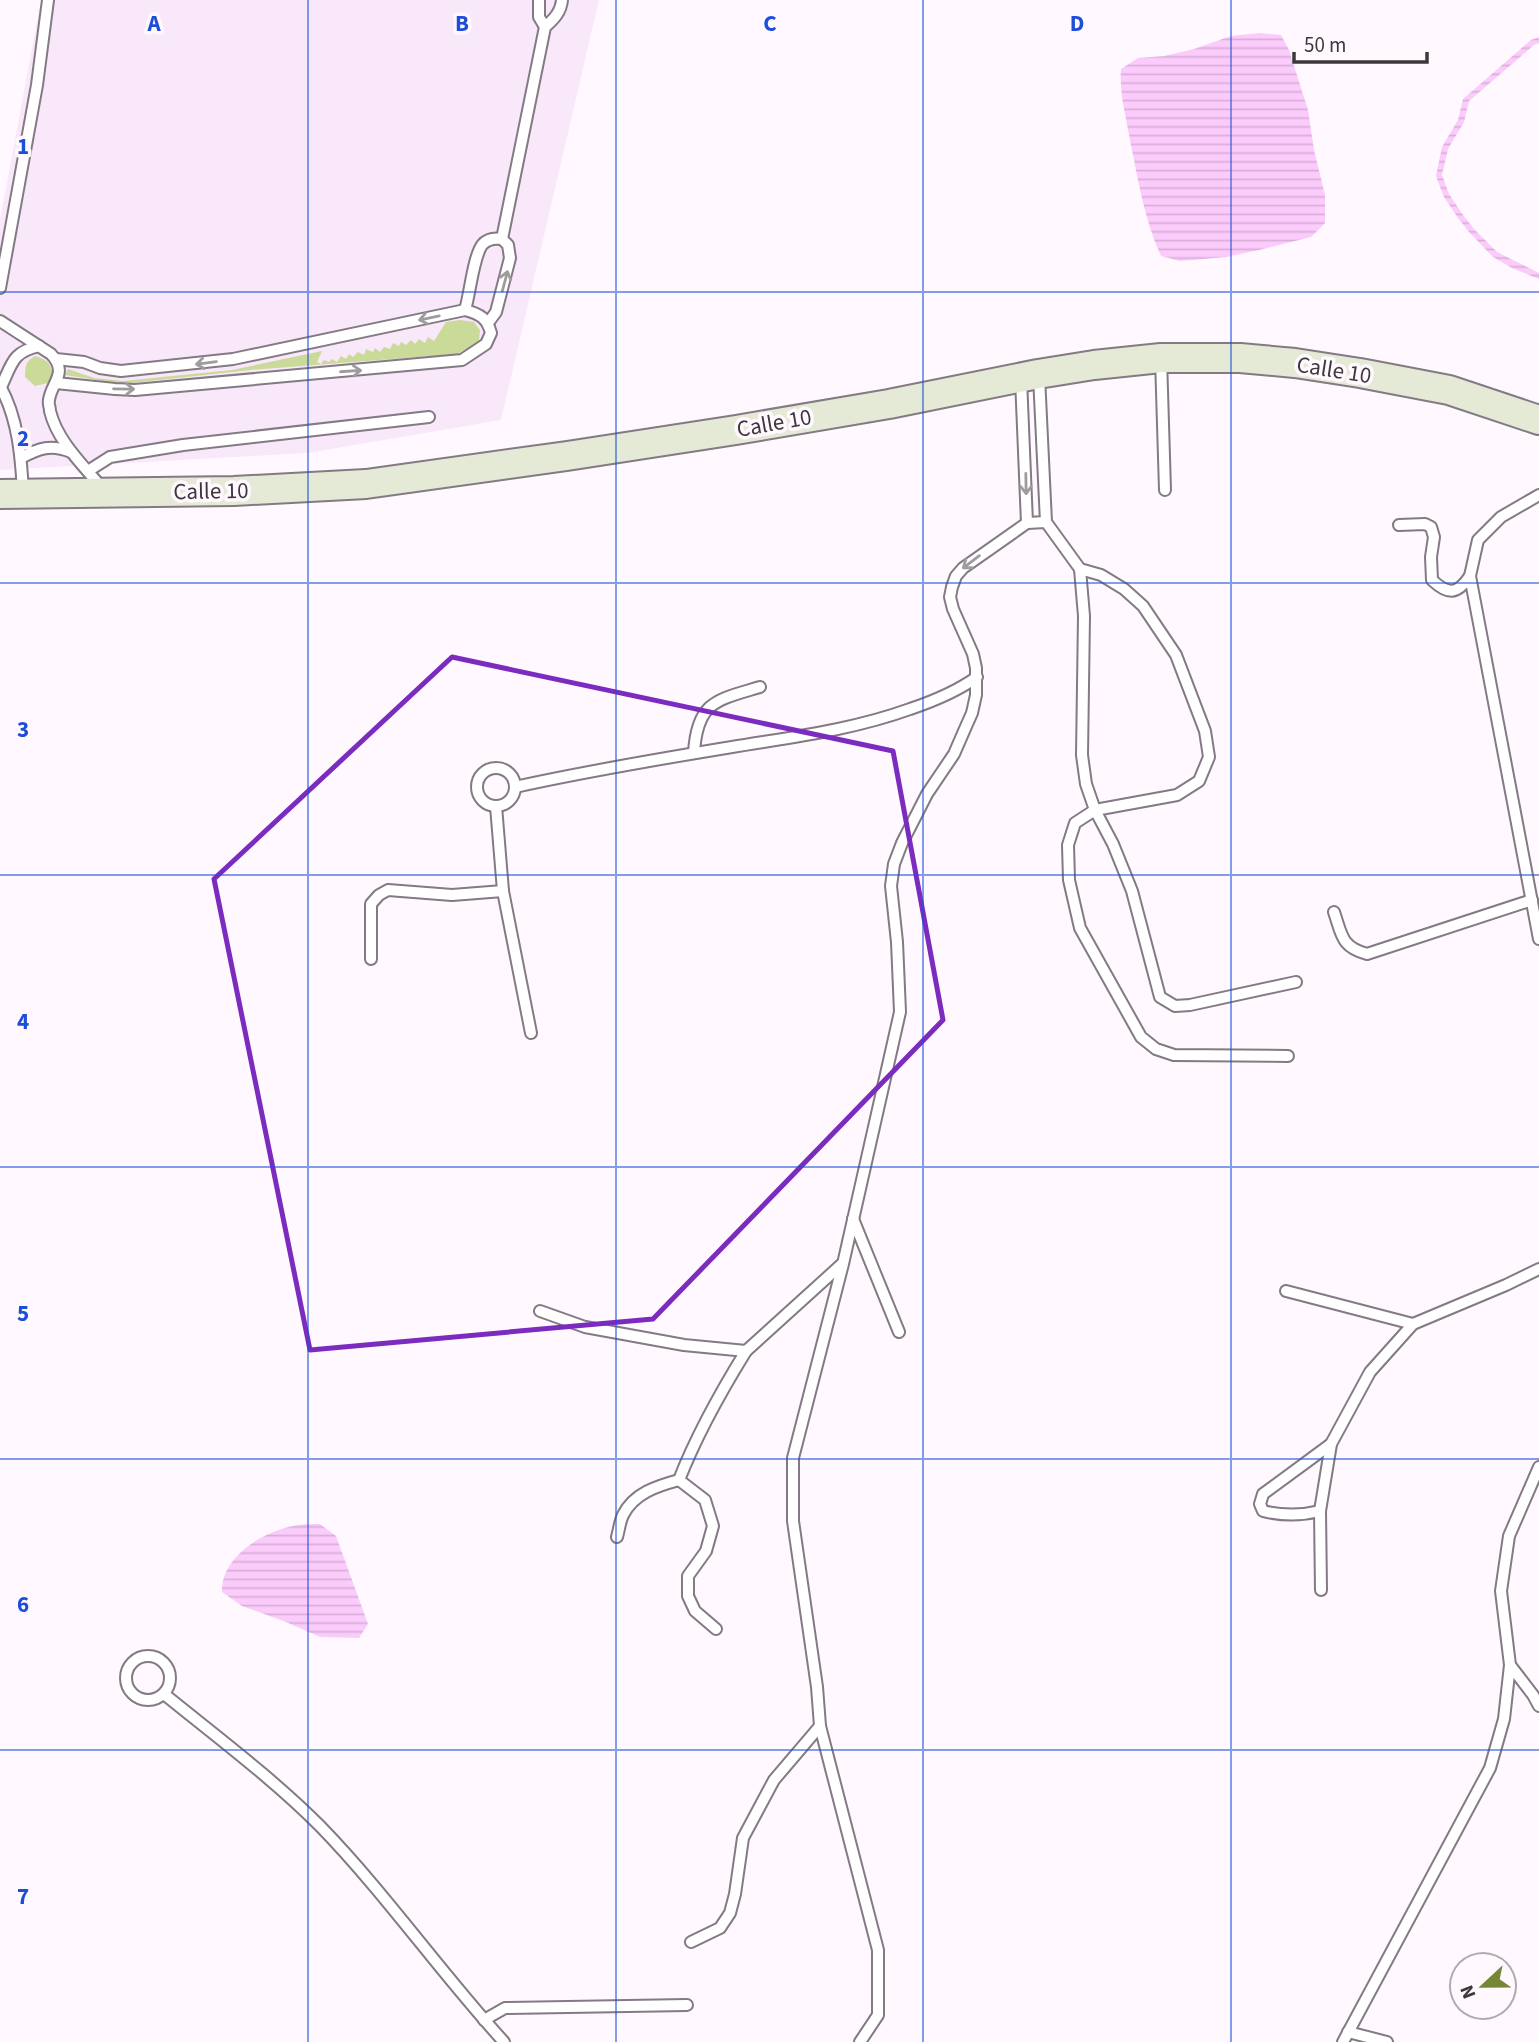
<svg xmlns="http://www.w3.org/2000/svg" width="1539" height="2042" font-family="'Source Sans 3',sans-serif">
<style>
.built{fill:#f9e8f9}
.green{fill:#c9da99}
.water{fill:url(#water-rules)}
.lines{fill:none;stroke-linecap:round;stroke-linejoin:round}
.service-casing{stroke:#837a83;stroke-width:14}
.secondary-casing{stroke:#837a83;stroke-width:32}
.service{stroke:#fff;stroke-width:10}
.secondary{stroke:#e5ead6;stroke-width:28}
.oneway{stroke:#9e9c9e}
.marked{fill:none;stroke:#7b2cbf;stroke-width:5;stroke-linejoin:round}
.grid{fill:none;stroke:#1d4ed8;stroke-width:2;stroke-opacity:0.55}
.labels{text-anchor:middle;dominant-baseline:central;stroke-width:7;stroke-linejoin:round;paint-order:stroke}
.street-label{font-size:23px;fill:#3c383c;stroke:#fff8ff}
.grid-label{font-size:23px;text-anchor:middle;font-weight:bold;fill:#1d4ed8;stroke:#fff8ff;stroke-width:7;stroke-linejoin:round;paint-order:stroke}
</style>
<defs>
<pattern id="water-rules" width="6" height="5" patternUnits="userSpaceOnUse" patternTransform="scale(1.75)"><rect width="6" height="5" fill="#fbcbfb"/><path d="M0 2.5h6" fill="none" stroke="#d8afd8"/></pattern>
</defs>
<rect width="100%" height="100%" fill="#fff8ff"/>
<polygon class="built" points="41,0 599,0 501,420 308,453 0,470 0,220"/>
<g class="green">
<polygon points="460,320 474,322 480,330 479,342 457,354 251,370 122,384 65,375 68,369 94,378 123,381 232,370 322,351 317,362 321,364 324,360 329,362 332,359 337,362 341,356 346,359 349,354 353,357 358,352 364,355 366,349 373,352 375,348 380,352 384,347 390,349 393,343 399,346 401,342 406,345 411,340 415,344 419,339 425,343 428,337 434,341 446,322"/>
<path d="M35 356C48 360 52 364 53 378L48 383 35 386 25 377C25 366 26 361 35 356Z"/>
</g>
<g class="water">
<path d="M1260 33 1281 35 1289 50 1308 110 1314 150 1325 195V223L1311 237 1259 250 1226 257 1180 261 1161 256C1144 219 1138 179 1130 140 1126 116 1119 93 1121 69L1138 58 1164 56 1194 49 1231 36Z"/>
<polygon points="1539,37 1539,43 1534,45 1469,101 1464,122 1448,149 1442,175 1449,194 1463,215 1474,229 1497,252 1539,273 1539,279 1512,268 1493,257 1469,232 1458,218 1444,197 1436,176 1442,147 1458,120 1463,99 1531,40"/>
<path d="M320 1524 336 1536 368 1624 359 1638 320 1637 286 1622 242 1606 222 1592C221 1557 262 1532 293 1526 302 1524 311 1524 320 1524Z"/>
</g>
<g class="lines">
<defs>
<g id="service">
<polyline points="539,0 539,17 545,27"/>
<polyline points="0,288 37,85 48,0"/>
<path d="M465 310C470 294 473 258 482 245 487 239 495 238 502 239"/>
<path d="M0 321 51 354C69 373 51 383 49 400 48 404 50 407 50 411 57 441 84 466 103 489"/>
<path d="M488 323 496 312 510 258 508 245 502 239 545 27C554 19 561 12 562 0"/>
<polyline points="1161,358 1165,490"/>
<path d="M56 359 84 362 100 368 121 371 233 359 465 310C480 314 487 318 491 333L486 344 462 360 135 390 115 389 56 383"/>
<polyline points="1039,376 1046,522 1080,569 1084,616 1082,755 1086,784 1095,810 1113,844 1132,891 1160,997 1175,1006 1190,1005 1296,982"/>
<polyline points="1021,379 1027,523"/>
<path d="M0 386C18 418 21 456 23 492"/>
<path d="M1 387C12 364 12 352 39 346"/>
<path d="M21 458C39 448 51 444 71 452"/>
<polyline points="88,471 110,457 183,445 429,417"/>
<polyline points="1539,495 1501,517 1478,540 1470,576 1539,939"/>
<path d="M1399 525 1425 524 1431 527 1434 537 1431 557 1432 580C1448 595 1457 595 1470 576"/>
<polyline points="1080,569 1101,575 1124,589 1143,606 1176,655 1205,731 1209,757 1199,781 1177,795 1095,810 1075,823 1068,845 1069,880 1080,928 1141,1037 1156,1049 1174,1055 1288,1056"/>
<path d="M694 753C697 701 717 700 760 687"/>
<circle cx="496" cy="787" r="19"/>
<path d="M515 787C587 771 659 759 732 747 792 737 852 730 910 709 934 701 956 692 977 677"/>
<polyline points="496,806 503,891 531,1033"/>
<path d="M1334 912C1342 935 1341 947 1367 954L1532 900"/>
<polyline points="371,959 371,904 379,895 388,890 452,895 503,891"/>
<polyline points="853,1219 899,1332"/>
<polyline points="1286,1291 1413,1324"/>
<polyline points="540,1311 585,1327 684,1345 746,1351 842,1264"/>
<path d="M1320 1511C1300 1516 1283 1516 1263 1511L1260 1504 1263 1494 1331 1444"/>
<path d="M617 1537C619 1530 620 1521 623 1515 634 1493 657 1486 679 1480"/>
<polyline points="1321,1590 1320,1511 1331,1444 1370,1372 1413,1324 1506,1285 1539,1269"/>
<path d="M716 1629 695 1611 688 1596V1576L706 1551 713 1526 705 1500 679 1480C697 1434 720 1393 746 1351"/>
<circle cx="148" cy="1678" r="22"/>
<polyline points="1510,1665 1533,1695 1539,1706"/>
<path d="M164 1694C217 1737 272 1778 320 1826 386 1894 440 1972 504 2042"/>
<polyline points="691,1942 720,1928 730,1913 735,1894 743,1838 774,1780 820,1726"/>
<polyline points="484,2020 505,2008 687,2005"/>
<polyline points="1348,2032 1387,2042"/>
<polyline points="860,2042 878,2015 878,1950 820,1726 817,1687 793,1521 793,1458 843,1264 900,1012 897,942 891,886 894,864 902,843 927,794 954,754 964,731 972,713 976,695 976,668 973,654 953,609 950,597 952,587 956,576 963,568 1027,523 1046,522"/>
<polyline points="1343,2042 1490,1768 1504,1719 1510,1665 1501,1591 1509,1536 1539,1467"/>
</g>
<polyline id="secondary" points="0,494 234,491 366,484 567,456 736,430 889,404 1038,374 1094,365 1161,358 1240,358 1295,363 1360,373 1449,390 1539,420"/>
</defs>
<use href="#service" class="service-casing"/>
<use href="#secondary" class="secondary-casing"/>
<use href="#service" class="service"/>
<use href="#secondary" class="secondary"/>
</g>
<defs><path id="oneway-shaft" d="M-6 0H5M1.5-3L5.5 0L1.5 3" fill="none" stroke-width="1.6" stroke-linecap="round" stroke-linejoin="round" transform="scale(1.75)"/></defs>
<g class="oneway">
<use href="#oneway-shaft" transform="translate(505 281) rotate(-75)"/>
<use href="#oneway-shaft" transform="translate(429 318) rotate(168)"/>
<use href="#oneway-shaft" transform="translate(206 363) rotate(172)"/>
<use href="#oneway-shaft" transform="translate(351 371) rotate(-4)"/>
<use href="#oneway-shaft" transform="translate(124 389) rotate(1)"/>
<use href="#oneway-shaft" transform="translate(1026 484) rotate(89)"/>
<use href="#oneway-shaft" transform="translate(971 562) rotate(143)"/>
</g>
<path class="marked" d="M452 657 893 751 943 1020 653 1319 310 1350 214 879Z"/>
<path class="grid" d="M308 0V2042M616 0V2042M923 0V2042M1231 0V2042M0 292H1539M0 583H1539M0 875H1539M0 1167H1539M0 1459H1539M0 1750H1539"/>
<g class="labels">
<g class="street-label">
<text transform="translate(1334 370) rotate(9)">Calle 10</text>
<text transform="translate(774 423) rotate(-10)">Calle 10</text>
<text transform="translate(211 491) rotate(-1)">Calle 10</text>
</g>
</g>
<g class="grid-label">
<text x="154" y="31">A</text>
<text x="462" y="31">B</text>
<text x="770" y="31">C</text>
<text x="1077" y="31">D</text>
<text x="23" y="154">1</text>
<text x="23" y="446">2</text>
<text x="23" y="737">3</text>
<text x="23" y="1029">4</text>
<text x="23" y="1321">5</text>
<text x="23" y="1612">6</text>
<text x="23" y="1904">7</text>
</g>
<g transform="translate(1483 1986) rotate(248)"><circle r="33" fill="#fff8ff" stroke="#b1abb1" stroke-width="2"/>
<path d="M0-5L12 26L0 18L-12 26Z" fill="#758737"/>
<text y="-10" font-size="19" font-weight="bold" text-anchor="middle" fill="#3c383c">N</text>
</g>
<path d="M1294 52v10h133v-10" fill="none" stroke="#3c383c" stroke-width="3.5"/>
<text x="1304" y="52" font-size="21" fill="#3c383c" stroke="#fff8ff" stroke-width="5" paint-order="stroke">50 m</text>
</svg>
